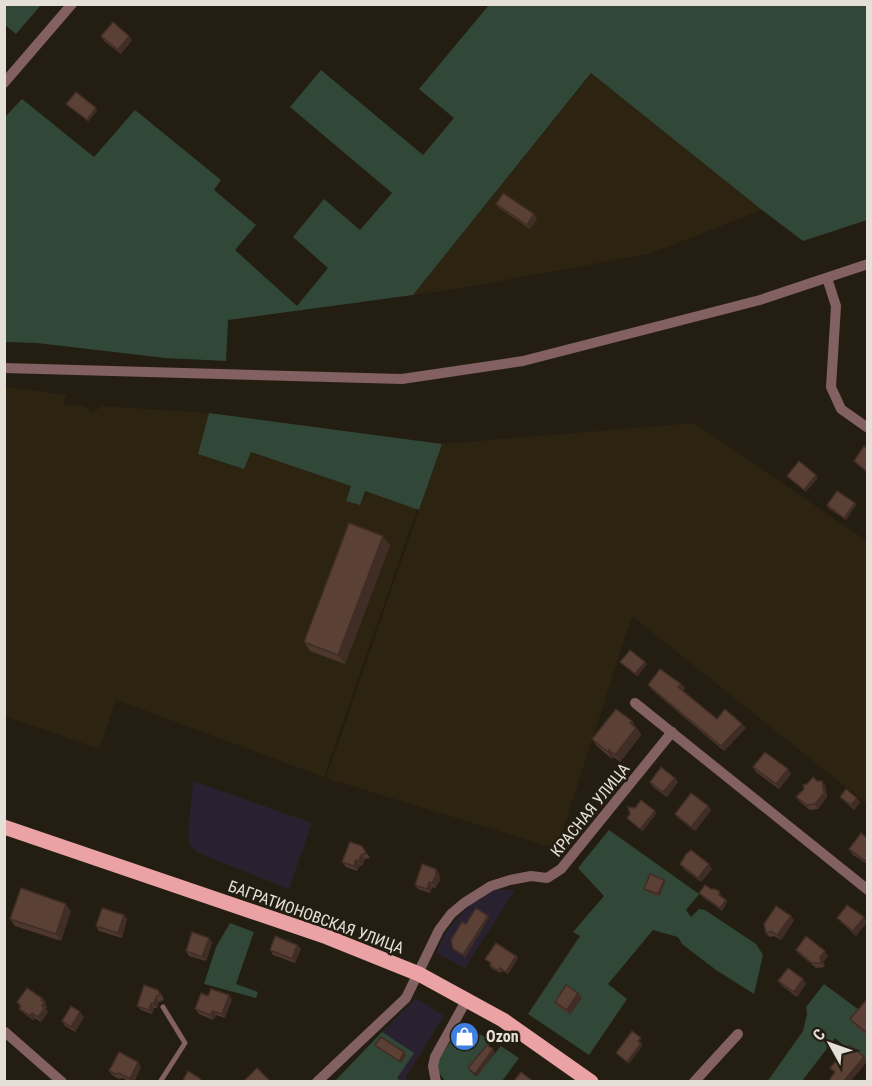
<svg xmlns="http://www.w3.org/2000/svg" width="872" height="1086" font-family="'Roboto Condensed',sans-serif">
<style>
.commercial{fill:#2a2130}
.built{fill:#2c2411}
.green{fill:#314738}
.lines{fill:none;stroke-linecap:round;stroke-linejoin:round}
.service{stroke:#836061;stroke-width:5}
.minor{stroke:#836061;stroke-width:10}
.primary{stroke:#eaa2a5;stroke-width:15}
.wall{fill:#4e372e}
.shaded-wall{fill:#402d26}
.building{fill:#5b4036;stroke:#402d26;stroke-width:1.5}
.labels{text-anchor:middle;dominant-baseline:central;stroke-width:5;stroke-linejoin:round;paint-order:stroke}
.street-label{font-size:16px;fill:#e4e0d8;stroke:#231e11}
.poi-label{font-size:16px;font-weight:bold;fill:#e4e0d8;stroke:#231e11;text-anchor:start}
</style>
<rect width="100%" height="100%" fill="#231e11"/>
<g class="commercial">
<polygon points="193,781 312,823 289,889 198,853 190,845 188,833"/>
<polygon points="496,889 515,890 465,968 436,953 445,933 462,913 472,903"/>
<polygon points="416,998 444,1016 405,1078 407,1080 400,1081 397,1079 382,1032"/>
</g>
<g class="built">
<polygon points="592,73 762,210 649,254 461,288 413,295"/>
<polygon points="5,387 67,395 63,404 83,406 93,413 101,406 209,413 199,454 244,469 250,452 351,486 346,501 359,505 364,491 417,509 324,777 116,700 99,749 5,716"/>
<polygon points="694,423 867,541 867,804 632,616 557,849 326,778 442,444"/>
</g>
<g class="green">
<polygon points="4,5 5,4 41,5 16,34 5,25"/>
<polygon points="489,5 867,5 867,220 803,241 762,210 591,73 413,295 228,320 226,361 165,358 37,343 5,342 5,117 22,99 94,157 135,110 221,180 214,190 256,225 235,250 297,306 328,268 293,237 324,199 360,230 392,193 290,107 321,70 423,155 454,118 419,89"/>
<polygon points="209,413 442,444 419,510 365,491 360,505 346,501 351,486 251,452 244,469 198,454"/>
<polygon points="609,830 699,894 686,910 691,917 699,909 705,910 756,944 763,955 754,994 716,970 682,944 678,937 653,930 608,984 627,999 589,1055 528,1014 580,936 573,932 604,896 578,868"/>
<polygon points="230,923 254,932 236,984 258,992 256,998 204,984 216,947"/>
<polygon points="824,984 859,1010 867,1000 867,1065 835,1038 802,1081 767,1082 803,1031 807,1014 806,1007"/>
<polygon points="462,1024 492,1041 469,1070 476,1076 501,1046 519,1058 502,1081 445,1081 434,1066"/>
<polygon points="382,1032 414,1053 397,1078 400,1081 334,1082"/>
</g>
<g class="lines">
<polyline class="service" points="160,1082 185,1043 163,1007"/>
<g class="minor">
<polyline points="4,83 72,4"/>
<polyline points="827,278 836,306 831,387 841,409 868,428"/>
<polyline points="4,368 402,379 523,361 760,300 868,264"/>
<polyline points="635,703 868,890"/>
<polyline points="5,1032 62,1082"/>
<polyline points="317,1082 406,998 439,930 451,914 464,903 491,886 510,880 531,876 547,878 561,869 672,732"/>
<polyline points="436,1082 433,1066 435,1057 467,999"/>
<polyline points="694,1082 738,1034"/>
</g>
<polyline class="primary" points="4,827 327,937 419,974 503,1020 591,1082"/>
</g>
<g class="wall">
<polygon points="101,36 132,40 121,54 104,41"/>
<polygon points="496,204 537,219 530,229 499,208"/>
<polygon points="855,503 856,505 846,520 828,508 827,505"/>
<polygon points="390,545 345,664 310,651 304,642"/>
<polygon points="681,684 685,688 683,691 717,719 746,728 724,751 651,689 648,685"/>
<polygon points="632,721 641,735 620,762 614,757 612,759 597,746 592,739"/>
<polygon points="753,767 791,774 779,789 756,772"/>
<polygon points="675,778 678,782 667,797 653,787 650,782"/>
<polygon points="817,781 825,785 827,797 818,809 810,810 800,802 796,797"/>
<polygon points="840,797 857,798 860,802 854,810 844,801"/>
<polygon points="708,806 711,810 695,831 678,818 675,814"/>
<polygon points="867,838 867,864 852,854 849,849"/>
<polygon points="362,846 370,858 365,859 362,866 360,865 357,871 346,867 342,862"/>
<polygon points="680,864 712,869 701,882 684,869"/>
<polygon points="436,869 439,873 440,880 435,888 432,887 430,893 418,889 415,885"/>
<polygon points="665,882 659,897 646,891 644,889"/>
<polygon points="711,889 719,891 721,896 727,902 722,911 700,895 699,893"/>
<polygon points="71,911 61,941 15,926 10,919"/>
<polygon points="124,915 127,919 122,938 99,931 96,926"/>
<polygon points="837,918 867,922 856,936 841,922"/>
<polygon points="794,920 781,940 774,936 769,937 766,933"/>
<polygon points="209,938 212,943 206,961 189,956 186,951"/>
<polygon points="297,945 301,949 295,963 273,955 270,950"/>
<polygon points="796,950 828,956 823,962 825,967 816,968 799,954"/>
<polygon points="516,956 518,958 508,974 502,971 500,973 491,968 490,965 491,964 485,959"/>
<polygon points="778,981 806,984 797,997 781,985"/>
<polygon points="158,990 162,995 164,1000 159,1002 157,1008 154,1008 152,1014 141,1010 137,1006"/>
<polygon points="582,998 570,1015 558,1007 555,1002"/>
<polygon points="43,999 46,1003 45,1004 47,1007 46,1009 48,1012 41,1022 35,1018 33,1020 23,1013 17,1002"/>
<polygon points="232,999 225,1018 216,1015 213,1020 199,1014 195,1009"/>
<polygon points="867,999 867,1036 853,1024 850,1019"/>
<polygon points="84,1017 75,1032 65,1026 62,1021"/>
<polygon points="375,1045 404,1052 406,1055 401,1063 377,1048"/>
<polygon points="141,1067 134,1082 129,1082 123,1078 119,1079 113,1076 109,1071"/>
</g>
<g class="shaded-wall">
<polygon points="129,36 132,40 121,54 118,50"/>
<polygon points="96,108 97,111 88,122 87,120"/>
<polygon points="534,214 537,219 530,229 527,225"/>
<polygon points="816,475 818,478 806,492 804,490"/>
<polygon points="855,503 856,505 846,520 844,518"/>
<polygon points="383,536 390,545 345,664 338,655"/>
<polygon points="645,662 647,664 637,677 635,674"/>
<polygon points="681,684 685,688 682,692 678,687"/>
<polygon points="632,721 641,735 620,762 615,755"/>
<polygon points="742,724 746,728 724,751 721,746"/>
<polygon points="609,750 614,757 612,759 608,752"/>
<polygon points="788,769 791,774 779,789 776,784"/>
<polygon points="675,778 678,782 667,797 663,792"/>
<polygon points="822,781 825,785 827,797 818,809 815,804"/>
<polygon points="857,798 860,802 854,810 851,805"/>
<polygon points="708,806 711,810 695,831 691,827"/>
<polygon points="655,811 656,814 642,832 640,829"/>
<polygon points="361,855 365,859 362,866 359,861"/>
<polygon points="356,860 360,865 357,871 354,866"/>
<polygon points="709,864 712,869 701,882 698,878"/>
<polygon points="436,869 439,873 440,880 435,888 432,883"/>
<polygon points="664,880 665,882 659,897 658,894"/>
<polygon points="429,882 432,887 430,893 427,889"/>
<polygon points="726,900 727,902 722,911 720,908"/>
<polygon points="66,904 71,911 61,941 56,934"/>
<polygon points="124,915 127,919 122,938 118,933"/>
<polygon points="488,916 489,918 465,958 463,955"/>
<polygon points="791,916 794,920 781,940 777,935"/>
<polygon points="864,917 867,922 856,936 853,931"/>
<polygon points="209,938 212,943 206,961 202,957"/>
<polygon points="297,945 301,949 295,963 292,959"/>
<polygon points="825,951 828,956 823,962 825,967 821,963 820,957"/>
<polygon points="516,956 518,958 508,974 506,972"/>
<polygon points="803,979 806,984 797,997 794,992"/>
<polygon points="578,993 582,998 570,1015 567,1010"/>
<polygon points="229,995 232,999 225,1018 222,1014"/>
<polygon points="156,997 159,1002 157,1008 154,1004"/>
<polygon points="43,999 46,1003 45,1004 47,1007 46,1009 48,1012 41,1022 38,1017 42,1006 41,1000"/>
<polygon points="151,1003 154,1008 152,1014 149,1010"/>
<polygon points="213,1011 216,1015 213,1020 210,1015"/>
<polygon points="80,1012 84,1017 75,1032 71,1027"/>
<polygon points="32,1013 35,1018 33,1020 30,1016"/>
<polygon points="641,1043 642,1046 629,1064 627,1062"/>
<polygon points="493,1049 495,1052 477,1077 475,1074"/>
<polygon points="404,1052 406,1055 401,1063 399,1061"/>
<polygon points="864,1057 867,1062 850,1082 843,1082"/>
<polygon points="138,1062 141,1067 134,1082 132,1082 130,1079"/>
</g>
<g class="building">
<polygon points="113,22 129,36 118,50 101,36"/>
<polygon points="76,92 96,108 87,120 66,104"/>
<polygon points="503,193 534,214 527,225 496,204"/>
<polygon points="864,446 867,449 867,472 854,461"/>
<polygon points="799,461 816,475 804,490 787,476"/>
<polygon points="837,491 855,503 844,518 827,505"/>
<polygon points="349,523 383,536 338,655 304,642"/>
<polygon points="630,650 645,662 635,674 620,662"/>
<polygon points="660,669 681,684 678,687 717,719 725,709 742,724 721,746 648,685"/>
<polygon points="616,709 632,721 630,723 636,728 615,755 609,750 608,752 592,739"/>
<polygon points="765,752 788,769 776,784 753,767"/>
<polygon points="661,767 675,778 663,792 650,782"/>
<polygon points="813,777 817,781 822,781 824,793 815,804 807,805 796,797 804,789 803,785 807,784"/>
<polygon points="846,789 857,798 851,805 840,797"/>
<polygon points="691,793 708,806 691,827 675,814"/>
<polygon points="641,800 655,811 640,829 627,818 630,814 628,807 635,808"/>
<polygon points="861,833 867,838 867,862 849,849"/>
<polygon points="350,842 362,846 366,853 361,855 359,861 356,860 354,866 342,862"/>
<polygon points="691,850 709,864 698,878 680,864 686,854"/>
<polygon points="422,864 436,869 436,875 432,883 429,882 427,889 415,885"/>
<polygon points="650,874 664,880 658,894 644,889"/>
<polygon points="705,885 711,889 715,889 719,891 719,895 726,900 720,908 699,893"/>
<polygon points="21,888 66,904 56,934 10,919"/>
<polygon points="847,905 864,917 853,931 837,918"/>
<polygon points="776,906 791,916 777,935 771,931 766,933 764,924"/>
<polygon points="102,908 124,915 118,933 96,926"/>
<polygon points="476,908 488,916 463,955 453,949 451,940 462,922 466,924"/>
<polygon points="192,932 209,938 202,957 186,951"/>
<polygon points="275,936 297,945 292,959 270,950"/>
<polygon points="806,936 825,951 820,957 821,963 812,963 796,950"/>
<polygon points="496,943 516,956 506,972 500,968 499,971 490,965 491,963 485,959"/>
<polygon points="788,968 803,979 794,992 778,981"/>
<polygon points="144,985 158,990 160,995 156,997 154,1004 151,1003 149,1010 137,1006"/>
<polygon points="566,985 578,993 567,1010 555,1002"/>
<polygon points="27,988 43,999 41,1000 44,1002 42,1006 45,1007 38,1017 32,1013 30,1016 19,1009 21,1006 17,1002"/>
<polygon points="211,989 229,995 222,1014 213,1011 210,1015 195,1009 201,993 208,996"/>
<polygon points="867,999 867,1033 850,1019"/>
<polygon points="71,1006 80,1012 71,1027 62,1021"/>
<polygon points="632,1031 641,1038 638,1041 641,1043 627,1062 616,1053"/>
<polygon points="381,1037 404,1052 399,1061 375,1045"/>
<polygon points="487,1045 493,1049 475,1074 468,1068"/>
<polygon points="850,1045 864,1057 843,1082 828,1082 835,1072 830,1068"/>
<polygon points="119,1052 138,1062 130,1079 119,1073 116,1074 109,1071"/>
<polygon points="257,1068 270,1081 243,1082"/>
<polygon points="188,1071 201,1079 199,1082 182,1082"/>
<polygon points="521,1072 534,1082 513,1082"/>
</g>
<defs>
<symbol id="shop-disc" viewBox="-11 -11 22 22"><circle r="9.5" fill="#3f7fe0" stroke="#231e11"/><path d="M-5-2.5h2.3a2.7 3.5 0 0 1 5.4 0H5L5.5 6h-11ZM-1.5-2.5h3a1.5 2.3 0 0 0-3 0Z" fill="#fff"/></symbol>
</defs>
<g fill-rule="evenodd">
<use href="#shop-disc" x="448" y="1020" width="33" height="33"/>
</g>
<g class="labels">
<g class="street-label">
<text transform="translate(590 810) rotate(-51)">КРАСНАЯ УЛИЦА</text>
<text transform="translate(316 917) rotate(20)">БАГРАТИОНОВСКАЯ УЛИЦА</text>
</g>
<g class="poi-label">
<text x="486" y="1036">Ozon</text>
</g>
</g>
<rect width="872" height="1086" fill="none" stroke="#e4e0d8" stroke-width="12"/>
<g transform="translate(830 1044) rotate(310)" stroke="#231e11" stroke-width="4.5" paint-order="stroke">
<path d="M0-4.5L10 22L0 15L-10 22Z" fill="#e4e0d8"/>
<text y="-9" font-size="16" font-weight="bold" text-anchor="middle" fill="#e4e0d8">С</text>
</g>
</svg>
